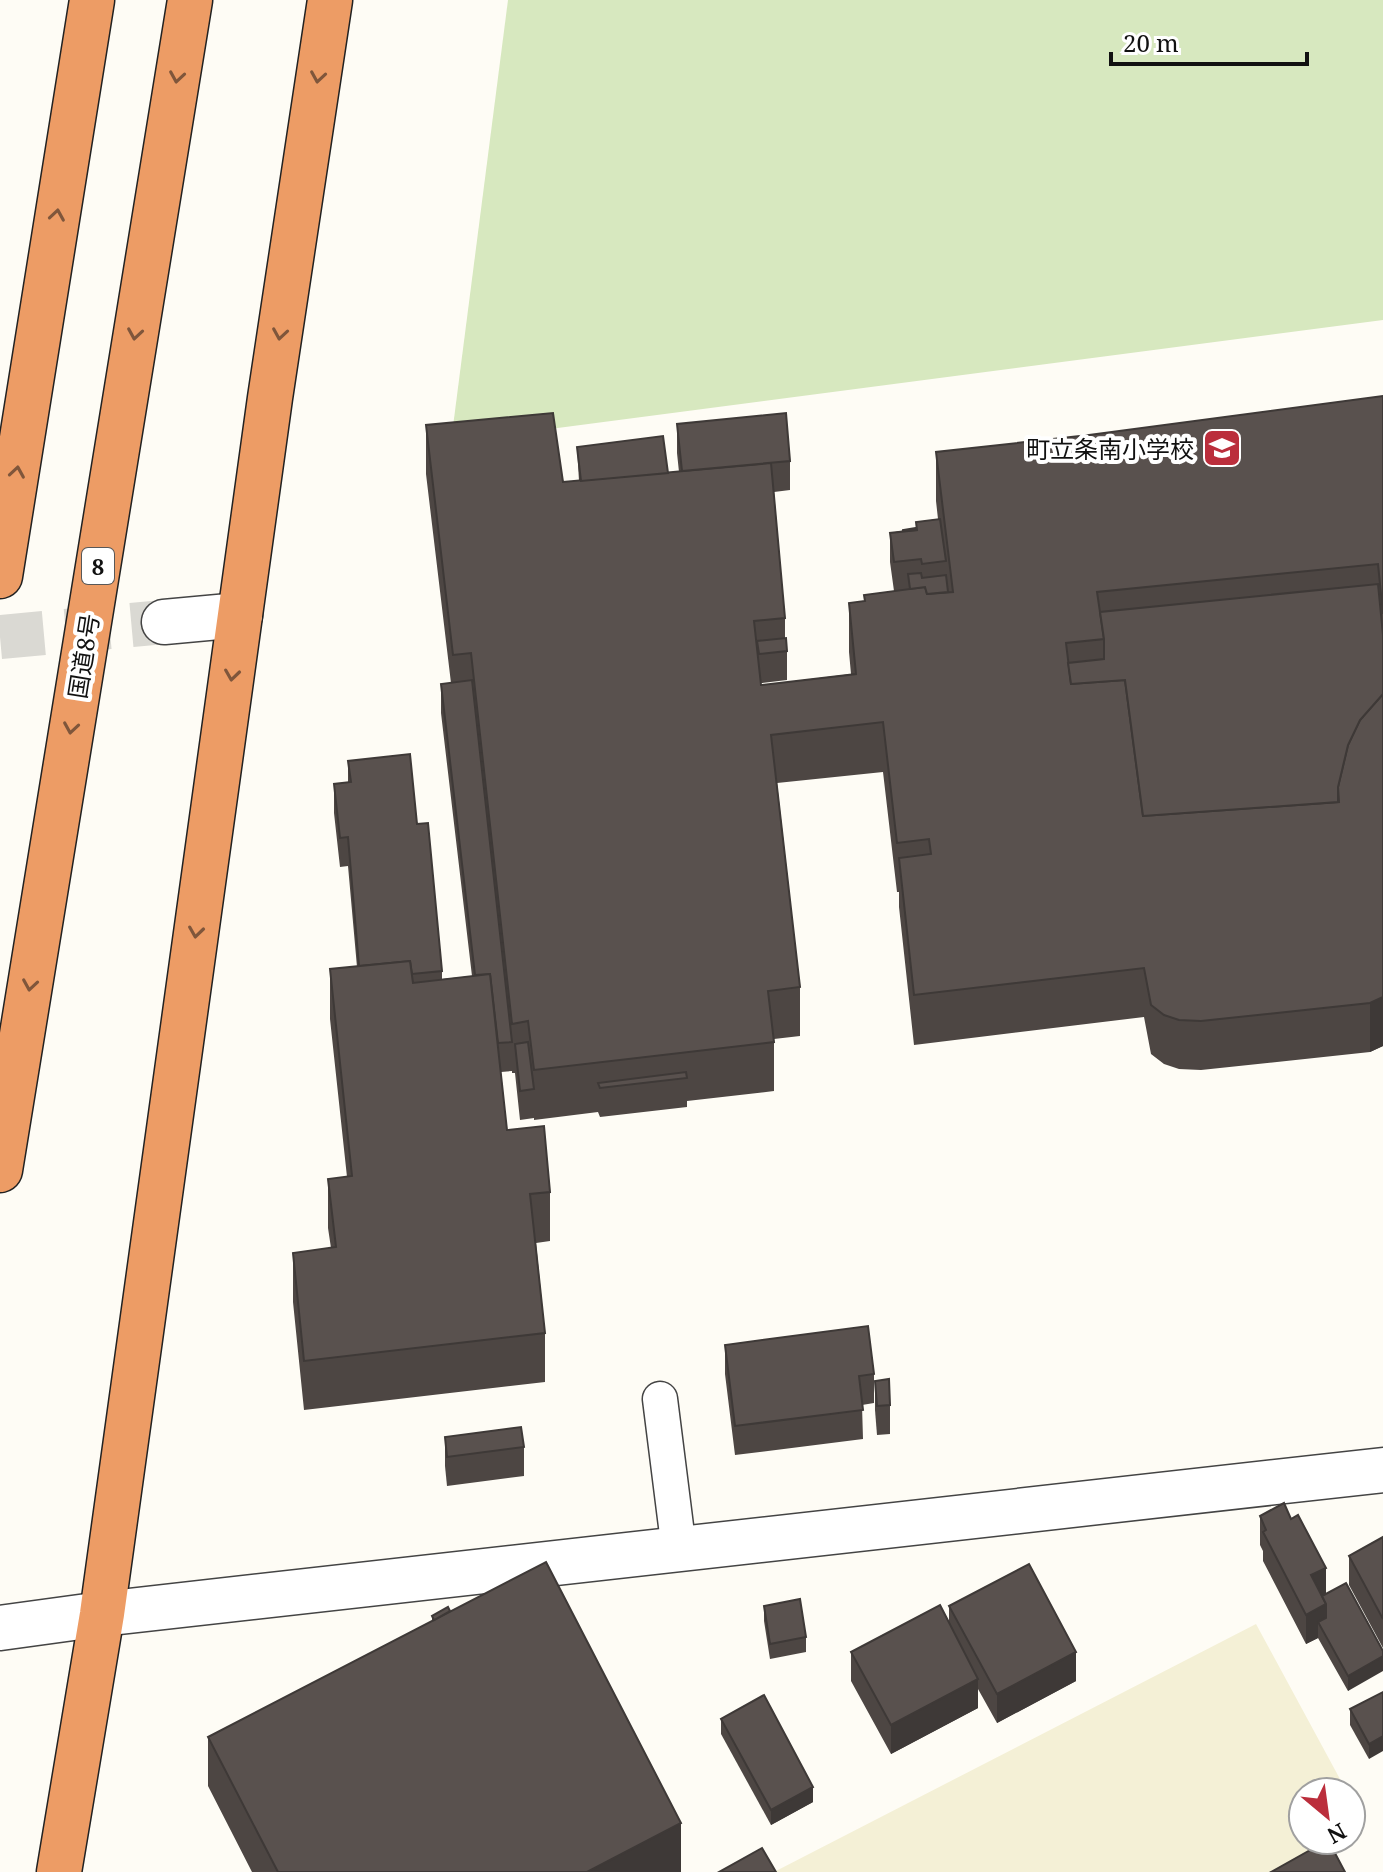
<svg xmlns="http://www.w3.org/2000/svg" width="1383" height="1872" font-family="'Noto Serif','Noto Sans JP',serif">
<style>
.farmland{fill:#f4f0d6}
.green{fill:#d7e8bf}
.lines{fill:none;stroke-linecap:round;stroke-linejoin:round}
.street-tunnel{stroke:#dad9d3;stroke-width:44;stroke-dasharray:44 22;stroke-linecap:butt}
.lane-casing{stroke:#444;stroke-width:37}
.street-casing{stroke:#444;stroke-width:47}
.highway-casing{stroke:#222;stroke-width:47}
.lane{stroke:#fff;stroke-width:34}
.street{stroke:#fff;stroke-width:44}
.highway{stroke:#ed9c65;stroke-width:44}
.wall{fill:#4d4643}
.shaded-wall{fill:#3e3937}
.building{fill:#59514e;stroke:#3e3937;stroke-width:2}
.oneway{stroke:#7f563b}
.labels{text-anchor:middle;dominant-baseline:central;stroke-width:8;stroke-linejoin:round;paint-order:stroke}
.shield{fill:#fff;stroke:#585858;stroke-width:2}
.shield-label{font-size:22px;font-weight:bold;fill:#111}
.poi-label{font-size:24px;fill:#111;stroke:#fff;text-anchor:end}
.street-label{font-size:24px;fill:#111;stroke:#fff}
</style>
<rect width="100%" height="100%" fill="#fefcf5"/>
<polygon class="farmland" points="1256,1624 1347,1792 1303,1792 1303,1840 1339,1840 1282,1872 774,1872"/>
<polygon class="green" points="508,0 1383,0 1383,320 451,442"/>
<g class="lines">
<polyline class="street-tunnel" points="0,637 164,622"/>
<defs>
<polyline id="lane" points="660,1399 679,1550"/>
<g id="street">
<polyline points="164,622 240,615"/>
<polyline points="0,1628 102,1614 1383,1470"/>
</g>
<g id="highway">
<polyline points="0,576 92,0"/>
<polyline points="0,1170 190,0"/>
<polyline points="59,1872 102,1614 270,398 330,0"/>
</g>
</defs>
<use href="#lane" class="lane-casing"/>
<use href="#street" class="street-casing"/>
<use href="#highway" class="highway-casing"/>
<use href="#lane" class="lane"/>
<use href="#street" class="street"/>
<use href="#highway" class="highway"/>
</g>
<g class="wall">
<polygon points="1383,396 1383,1046 1370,1052 1201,1070 1179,1069 1164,1064 1151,1054 1144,1017 914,1045 899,907 899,892 897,892 883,772 777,783 800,987 800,1036 774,1039 774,1091 687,1101 687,1107 600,1117 598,1112 534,1120 534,1118 520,1120 515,1073 512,1073 512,1071 501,1072 507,1130 550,1192 550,1241 536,1243 545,1333 545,1382 304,1410 293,1302 293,1253 331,1248 328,1228 328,1179 347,1177 330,1019 330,969 357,967 348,866 340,867 334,813 334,784 348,782 348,761 417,824 442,971 442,979 472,976 441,713 441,684 451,683 426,474 426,425 563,482 579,481 577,447 668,473 679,472 677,453 677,424 790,461 790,490 774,492 785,618 785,638 787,651 787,680 761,683 761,685 851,674 849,652 849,603 864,601 864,595 894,591 890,562 890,533 916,528 916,522 938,519 936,501 936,452 1089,435"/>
<polygon points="725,1345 874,1374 874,1403 862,1405 863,1439 735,1455 725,1374"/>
<polygon points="875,1381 890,1405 890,1434 877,1435 875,1410"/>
<polygon points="445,1437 524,1447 524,1476 447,1486 445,1466"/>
<polygon points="1260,1516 1326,1594 1383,1651 1348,1691 1318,1638 1306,1644 1263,1561 1263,1551 1260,1545"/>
<polygon points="1383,1537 1383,1648 1349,1585 1349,1556"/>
<polygon points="764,1606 806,1637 806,1652 770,1659 764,1621"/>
<polygon points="949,1606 1076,1681 997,1723 978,1689 978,1708 891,1754 851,1681 851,1652 949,1623"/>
<polygon points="450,1611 681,1872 252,1872 208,1786 208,1737 432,1621 432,1616"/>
<polygon points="1383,1692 1369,1759 1350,1725 1350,1709"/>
<polygon points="721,1719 813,1802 771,1825 721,1734"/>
</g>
<g class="shaded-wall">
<polygon points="1383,997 1383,1046 1370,1052 1370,1003"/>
<polygon points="1326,1568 1326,1597 1311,1604 1311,1575"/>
<polygon points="1326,1604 1326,1633 1318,1622 1318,1638 1306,1644 1306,1615"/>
<polygon points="1076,1652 1076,1681 997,1723 997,1694"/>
<polygon points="1383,1656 1383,1671 1348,1691 1348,1676"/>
<polygon points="978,1679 978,1708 891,1754 891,1725"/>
<polygon points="1383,1736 1383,1751 1369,1759 1369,1744"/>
<polygon points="813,1787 813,1802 771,1825 771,1810"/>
<polygon points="681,1823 681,1872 587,1872"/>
</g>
<g class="building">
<polygon points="1383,396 1383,614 1378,564 1097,592 1104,639 1066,643 1071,684 1125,680 1143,816 1339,802 1338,787 1348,745 1360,720 1383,694 1383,997 1370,1003 1201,1021 1179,1020 1164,1015 1151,1005 1144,968 914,995 899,858 931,854 929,839 897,843 883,722 771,735 800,987 768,991 774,1042 534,1070 528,1021 512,1024 471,653 453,655 426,425 553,413 563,482 771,463 785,618 754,621 761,685 856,674 849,603 865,601 864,595 925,587 927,594 953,592 936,452 1089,435"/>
<polygon points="786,413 790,461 682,471 677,424"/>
<polygon points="663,436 668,473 581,481 577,447"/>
<polygon points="940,519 946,561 922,564 921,559 894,562 890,533 917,530 916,522"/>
<polygon points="916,528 916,530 903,531 903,530"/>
<polygon points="921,573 922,578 946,575 948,592 927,594 925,587 910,589 908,574"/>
<polygon points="1378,584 1383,635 1383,694 1360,720 1348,745 1338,787 1338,802 1143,816 1125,680 1071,684 1068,663 1104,659 1104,639 1100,612"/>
<polygon points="786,638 787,651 759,654 757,641"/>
<polygon points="472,680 512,1042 498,1043 490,974 475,975 441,684"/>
<polygon points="410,754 417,824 428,823 442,971 412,974 410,961 359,966 348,837 340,838 334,784 351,782 348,761"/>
<polygon points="410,961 413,983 490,974 507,1130 544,1126 550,1192 530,1194 545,1333 304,1361 293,1253 336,1247 328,1179 352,1176 330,969"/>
<polygon points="528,1042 534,1089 520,1091 515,1044"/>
<polygon points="686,1072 687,1078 600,1088 598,1083"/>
<polygon points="868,1326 874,1374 859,1376 863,1410 735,1426 725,1345"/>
<polygon points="889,1379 890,1405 877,1406 875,1381"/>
<polygon points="521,1427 524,1447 447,1457 445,1437"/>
<polygon points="1284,1503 1291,1519 1298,1515 1326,1568 1311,1575 1326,1604 1306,1615 1263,1532 1266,1530 1260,1516"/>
<polygon points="1383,1537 1383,1619 1349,1556"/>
<polygon points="546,1562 681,1823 587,1872 278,1872 208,1737"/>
<polygon points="1029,1564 1076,1652 997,1694 949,1606"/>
<polygon points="1346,1583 1383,1651 1383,1656 1348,1676 1318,1622 1326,1618 1326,1604 1322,1596"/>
<polygon points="800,1599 806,1637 770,1644 764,1606"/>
<polygon points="940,1605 978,1679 891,1725 851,1652"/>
<polygon points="448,1607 450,1611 434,1620 432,1616"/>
<polygon points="1383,1692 1383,1736 1369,1744 1350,1709"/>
<polygon points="764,1695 813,1787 771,1810 721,1719"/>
<polygon points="1328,1840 1345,1872 1271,1872"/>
<polygon points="762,1848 776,1872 719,1872"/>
</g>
<defs><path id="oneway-chevron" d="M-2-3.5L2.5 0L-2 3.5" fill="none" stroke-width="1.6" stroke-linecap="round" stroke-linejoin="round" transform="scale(2)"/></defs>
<g class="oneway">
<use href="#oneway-chevron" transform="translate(177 77) rotate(99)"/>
<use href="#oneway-chevron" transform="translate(318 77) rotate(99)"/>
<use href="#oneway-chevron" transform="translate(57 215) rotate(-81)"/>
<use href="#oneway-chevron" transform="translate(135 334) rotate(99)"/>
<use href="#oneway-chevron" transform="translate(280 334) rotate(99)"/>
<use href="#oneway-chevron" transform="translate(17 472) rotate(-81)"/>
<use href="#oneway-chevron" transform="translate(232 675) rotate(98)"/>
<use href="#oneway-chevron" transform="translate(71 728) rotate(99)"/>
<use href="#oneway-chevron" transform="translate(196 932) rotate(98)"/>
<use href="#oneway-chevron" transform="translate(30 985) rotate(99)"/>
</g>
<defs>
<symbol id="school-square" viewBox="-11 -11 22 22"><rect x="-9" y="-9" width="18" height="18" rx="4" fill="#bb2e3c" stroke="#fff"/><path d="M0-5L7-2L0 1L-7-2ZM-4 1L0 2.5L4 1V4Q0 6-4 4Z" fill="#fff"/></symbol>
</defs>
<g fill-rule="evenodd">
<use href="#school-square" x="1200" y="426" width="44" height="44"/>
</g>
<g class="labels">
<rect class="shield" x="82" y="548" width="32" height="36" rx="6"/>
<g class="shield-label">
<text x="98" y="566">8</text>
</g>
<g class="poi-label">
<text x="1194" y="448">町立条南小学校</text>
</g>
<g class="street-label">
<text transform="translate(83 656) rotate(-81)">国道8号</text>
</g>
</g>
<g transform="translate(1327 1816) rotate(151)"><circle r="38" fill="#ffffff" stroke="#a0a0a0" stroke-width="2"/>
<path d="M0-6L14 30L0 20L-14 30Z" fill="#bb2e3c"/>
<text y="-12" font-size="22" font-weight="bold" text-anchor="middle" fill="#111111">N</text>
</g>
<path d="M1111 52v12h196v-12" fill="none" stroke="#111111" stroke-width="4"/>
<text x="1123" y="52" font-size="24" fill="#111111" stroke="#ffffff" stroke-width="6" paint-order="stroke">20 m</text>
</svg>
